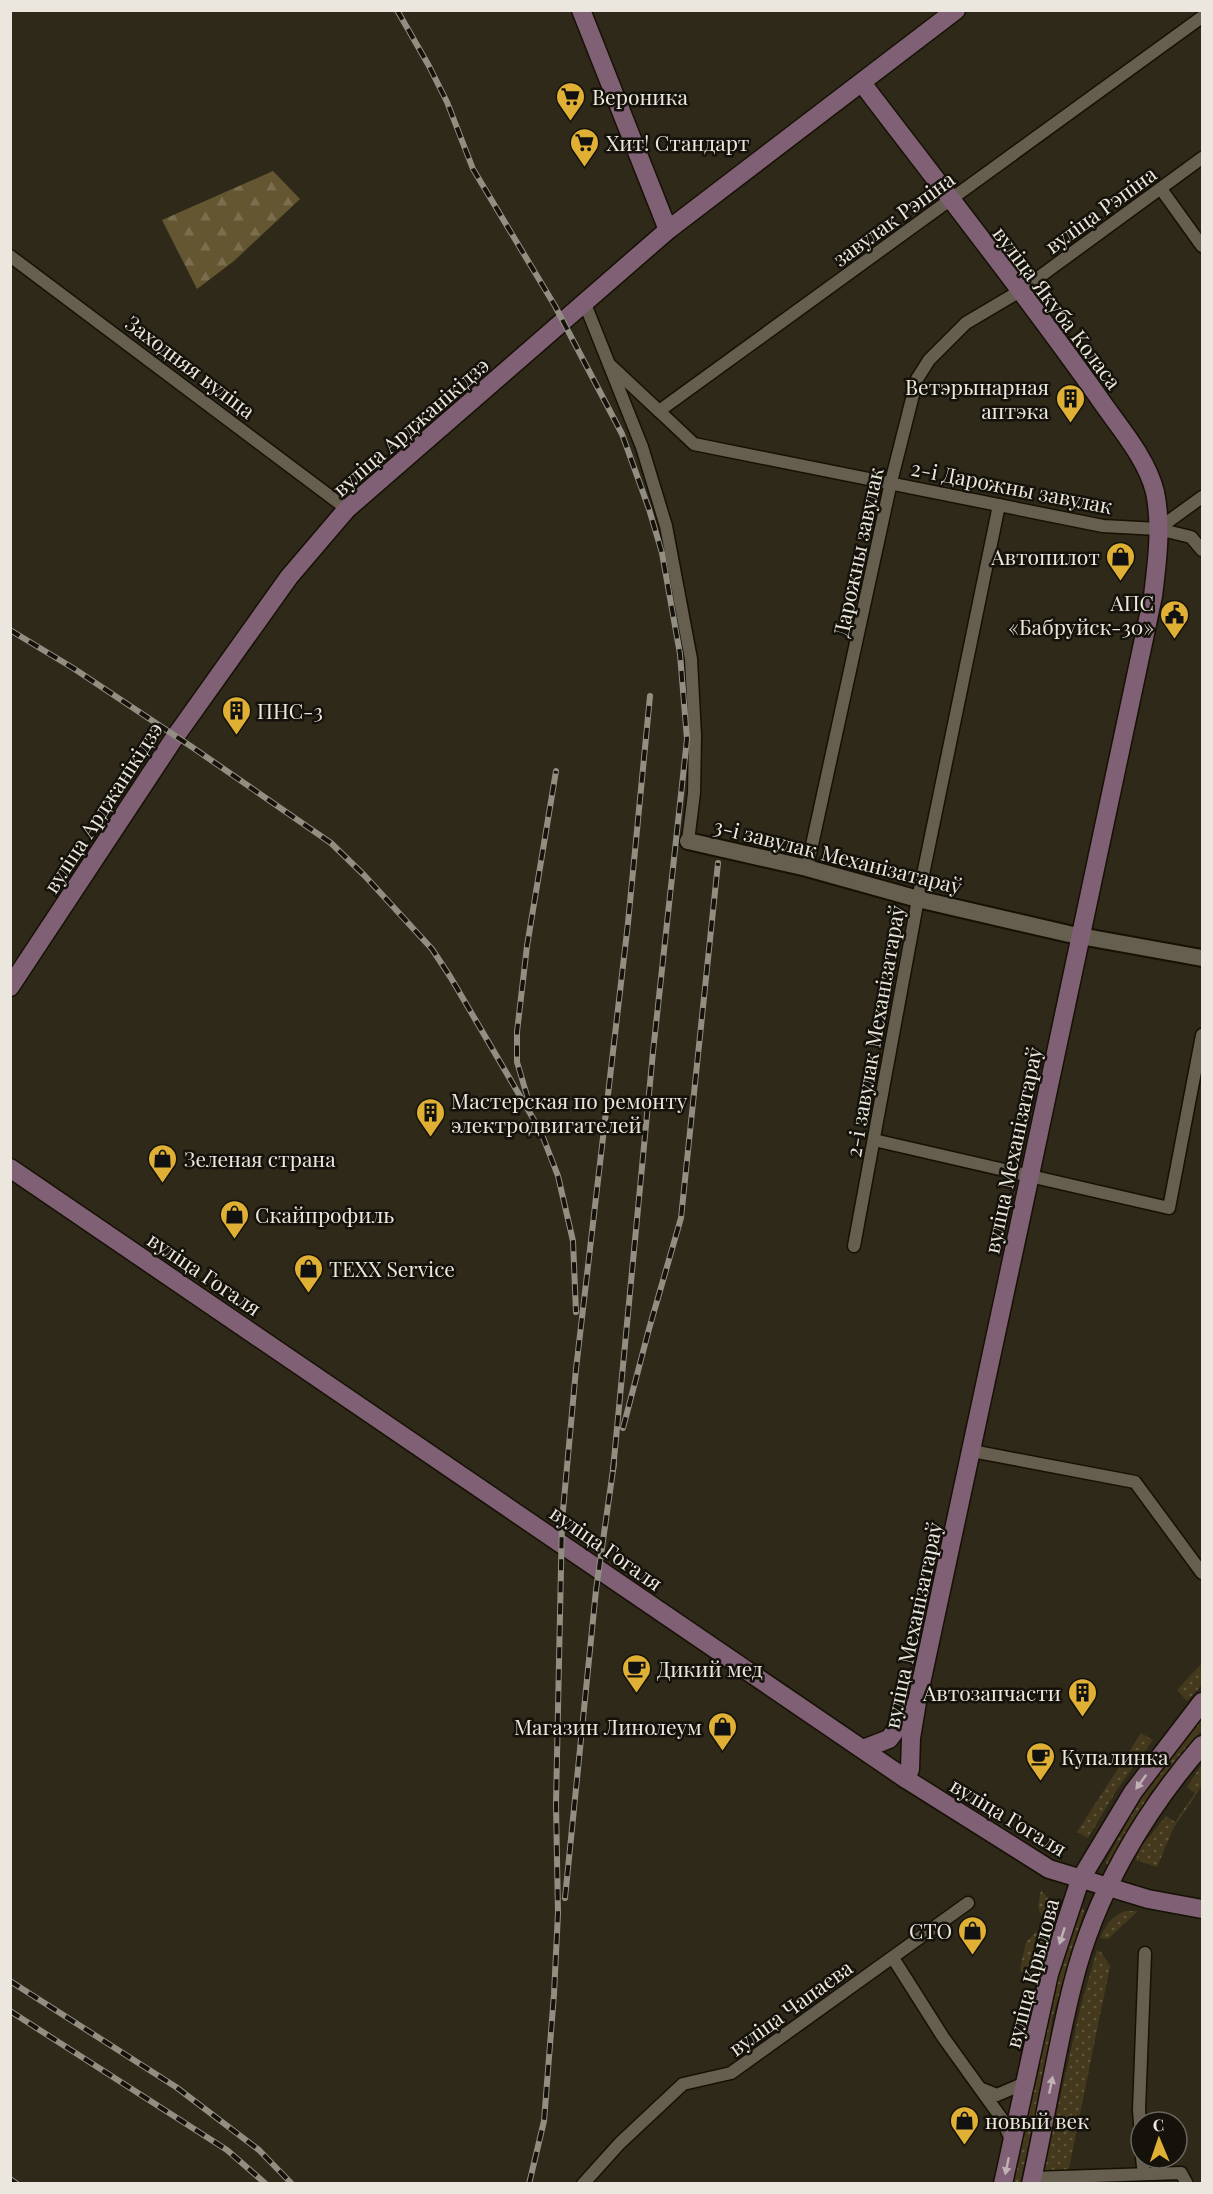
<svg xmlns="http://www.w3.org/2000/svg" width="1213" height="2194" font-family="'Playfair Display',serif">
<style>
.grass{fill:url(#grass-dots)}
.forest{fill:url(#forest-firs)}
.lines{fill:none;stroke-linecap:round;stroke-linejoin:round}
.minor-casing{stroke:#161104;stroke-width:15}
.tertiary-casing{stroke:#161104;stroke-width:20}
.secondary-casing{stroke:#161104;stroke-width:21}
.minor{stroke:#665f4f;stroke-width:12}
.tertiary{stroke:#665f4f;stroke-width:16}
.secondary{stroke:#806075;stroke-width:18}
.rail-casing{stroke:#938e82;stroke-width:6}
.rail{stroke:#14120b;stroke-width:4;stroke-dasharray:11;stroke-linecap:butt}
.oneway{fill:#c0b1b4}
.labels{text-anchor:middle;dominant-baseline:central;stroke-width:5;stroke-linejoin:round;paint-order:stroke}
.poi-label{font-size:21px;fill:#ebe7de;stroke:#14120b;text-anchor:start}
.street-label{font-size:21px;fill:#ebe7de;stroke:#14120b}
</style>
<defs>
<pattern id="grass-dots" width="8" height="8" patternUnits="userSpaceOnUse" patternTransform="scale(1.5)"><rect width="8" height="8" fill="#44391c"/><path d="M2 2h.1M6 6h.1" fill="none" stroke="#5f563d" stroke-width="1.8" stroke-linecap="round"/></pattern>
<pattern id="forest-firs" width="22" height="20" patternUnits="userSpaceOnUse" patternTransform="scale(1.5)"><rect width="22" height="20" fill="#645630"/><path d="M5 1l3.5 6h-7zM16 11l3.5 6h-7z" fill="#7a6e4e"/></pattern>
</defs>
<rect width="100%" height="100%" fill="#2e2919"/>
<g class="grass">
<polygon points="1202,1663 1202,1685 1187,1701 1177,1690"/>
<polygon points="1202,1718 1202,1730 1150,1793 1111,1863 1107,1866 1106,1861 1144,1791"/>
<polygon points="1141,1733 1153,1740 1118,1788 1088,1838 1077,1832"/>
<polygon points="1202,1764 1202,1786 1174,1827 1157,1867 1136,1860 1139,1849 1166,1816 1175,1822 1195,1793 1187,1787"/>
<polygon points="1041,1890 1053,1904 1053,1922 1042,1917 1038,1907"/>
<polygon points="1082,1907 1084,1911 1052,2019 1048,2055 1020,2183 1010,2184 1057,1979 1079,1910"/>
<path d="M1125 1911H1138L1108 1939 1100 1938C1106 1924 1112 1917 1125 1911Z"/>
<polygon points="1038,1930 1049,1934 1040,1966 1032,1982 1020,1969 1026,1942"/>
<polygon points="1097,1950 1101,1952 1110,1966 1068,2173 1043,2173 1081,2005"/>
</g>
<polygon class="forest" points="273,171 300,199 234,261 197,289 162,220"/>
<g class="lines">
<defs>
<g id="minor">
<polyline points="1161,189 1202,246"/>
<polyline points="10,256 347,509"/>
<polyline points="585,304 642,447 666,526 691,659 695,736 694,793 688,841"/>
<polyline points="611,366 659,411 1202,17"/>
<polyline points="659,411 694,444 1103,526 1158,529 1191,537 1202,550"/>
<polyline points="1158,529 1202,497"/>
<polyline points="807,868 891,482 917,379 929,360 966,323 1020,291 1202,158"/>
<polyline points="874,1140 1169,1208 1202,1035"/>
<polyline points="854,1246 918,899 999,505"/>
<polyline points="972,1451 1135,1482 1202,1573"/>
<polyline points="893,1958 943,2037 1002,2119 1012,2142"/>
<polyline points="982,2089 997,2095 1025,2083"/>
<polyline points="1141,2136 1139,2110 1145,1953"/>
<polyline points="1142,2158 1144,2174"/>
<polyline points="1032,2178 1181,2173 1187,2184"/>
<polyline points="583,2184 620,2143 683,2084 731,2073 968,1903"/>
</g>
<polyline id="tertiary" points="688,841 807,868 918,899 1069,934 1202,958"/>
<g id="secondary">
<polyline points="581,10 668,230"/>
<path d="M862 83C941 187 1022 289 1097 395 1117 425 1146 456 1155 492 1162 526 1157 563 1153 596 1073 964 998 1334 917 1702L911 1738 910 1769 906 1779"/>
<polyline points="10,987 175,737 289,577 347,509 668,230 956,10"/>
<polyline points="10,1168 906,1779 1049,1869 1148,1899 1202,1909"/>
<polyline points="863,1749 889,1739 914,1706"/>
<polyline points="1003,2184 1049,1974 1080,1880 1133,1792 1202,1702"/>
<path d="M1031 2184C1046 2117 1056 2049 1073 1983 1095 1895 1143 1813 1202 1745"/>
</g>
</defs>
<use href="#minor" class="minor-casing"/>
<use href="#tertiary" class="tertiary-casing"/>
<use href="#secondary" class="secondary-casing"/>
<use href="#minor" class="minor"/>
<use href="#tertiary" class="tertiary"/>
<use href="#secondary" class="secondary"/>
<defs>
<g id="rail">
<polyline points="397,10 429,66 447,102 473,169 555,306 622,434 649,509 662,553 680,654 687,739 653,1052 613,1470"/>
<polyline points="10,630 73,668 192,747 331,843 364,875 432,949 451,978 541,1132 558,1176 573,1241 576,1312"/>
<polyline points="528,1099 517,1062 517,1032 527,946 556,771"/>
<polyline points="623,1428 649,1329 681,1218 718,863"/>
<polyline points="565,1898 596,1590 614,1463"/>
<polyline points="10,1981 176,2087 259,2150 292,2184"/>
<polyline points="10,2011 227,2150 266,2184"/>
<polyline points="10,2179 17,2184"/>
<polyline points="529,2184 544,2121 554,1994 558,1913 556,1804 562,1521 576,1369 628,923 650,696"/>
</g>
</defs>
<use href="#rail" class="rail-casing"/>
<use href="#rail" class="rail"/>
</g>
<defs><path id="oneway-solid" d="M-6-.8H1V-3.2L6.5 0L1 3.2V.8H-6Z" transform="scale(1.5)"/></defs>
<g class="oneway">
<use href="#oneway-solid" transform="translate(1141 1782) rotate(126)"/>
<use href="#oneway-solid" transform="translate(1062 1936) rotate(108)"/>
<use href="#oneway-solid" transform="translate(1051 2085) rotate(-78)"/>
<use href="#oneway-solid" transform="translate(1007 2166) rotate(102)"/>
</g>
<defs>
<symbol id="supermarket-pin" viewBox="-11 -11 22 30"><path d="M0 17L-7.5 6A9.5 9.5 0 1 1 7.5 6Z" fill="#dfb034" stroke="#14120b"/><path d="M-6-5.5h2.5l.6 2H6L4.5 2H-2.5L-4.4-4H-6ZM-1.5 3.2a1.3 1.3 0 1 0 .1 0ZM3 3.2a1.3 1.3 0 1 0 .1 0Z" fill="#111"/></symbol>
<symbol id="building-pin" viewBox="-11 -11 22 30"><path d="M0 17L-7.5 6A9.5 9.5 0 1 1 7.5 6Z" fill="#dfb034" stroke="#14120b"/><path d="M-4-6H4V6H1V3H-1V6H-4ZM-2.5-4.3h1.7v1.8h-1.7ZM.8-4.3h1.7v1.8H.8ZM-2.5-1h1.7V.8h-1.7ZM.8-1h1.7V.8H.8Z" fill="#111"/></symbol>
<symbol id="shop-pin" viewBox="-11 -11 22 30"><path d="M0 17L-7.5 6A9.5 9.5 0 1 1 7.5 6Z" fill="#dfb034" stroke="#14120b"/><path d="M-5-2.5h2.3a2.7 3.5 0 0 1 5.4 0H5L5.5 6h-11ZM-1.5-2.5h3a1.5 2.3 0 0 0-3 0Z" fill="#111"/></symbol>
<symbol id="civic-pin" viewBox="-11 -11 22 30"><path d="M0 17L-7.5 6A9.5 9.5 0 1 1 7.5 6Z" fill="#dfb034" stroke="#14120b"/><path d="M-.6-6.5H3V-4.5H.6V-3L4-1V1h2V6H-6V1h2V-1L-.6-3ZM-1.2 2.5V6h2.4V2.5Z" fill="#111"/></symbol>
<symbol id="cafe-pin" viewBox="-11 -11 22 30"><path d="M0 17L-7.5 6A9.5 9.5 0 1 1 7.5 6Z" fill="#dfb034" stroke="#14120b"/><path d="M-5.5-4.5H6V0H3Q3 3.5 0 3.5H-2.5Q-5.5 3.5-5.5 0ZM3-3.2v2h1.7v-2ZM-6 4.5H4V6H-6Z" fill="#111"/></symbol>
</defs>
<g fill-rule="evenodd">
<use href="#supermarket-pin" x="554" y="80" width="33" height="45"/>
<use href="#supermarket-pin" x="568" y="126" width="33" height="45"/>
<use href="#building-pin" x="1054" y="382" width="33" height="45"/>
<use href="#shop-pin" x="1104" y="540" width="33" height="45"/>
<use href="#civic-pin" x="1158" y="598" width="33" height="45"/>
<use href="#building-pin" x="220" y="694" width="33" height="45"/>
<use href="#building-pin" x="414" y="1096" width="33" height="45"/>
<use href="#shop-pin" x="146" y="1142" width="33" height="45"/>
<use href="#shop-pin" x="218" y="1198" width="33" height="45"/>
<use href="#shop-pin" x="292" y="1252" width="33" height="45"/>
<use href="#cafe-pin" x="620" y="1652" width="33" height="45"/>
<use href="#building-pin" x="1066" y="1676" width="33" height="45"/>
<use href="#shop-pin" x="706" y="1710" width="33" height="45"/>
<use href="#cafe-pin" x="1024" y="1740" width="33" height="45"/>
<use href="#shop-pin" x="956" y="1914" width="33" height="45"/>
<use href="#shop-pin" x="948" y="2104" width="33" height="45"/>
</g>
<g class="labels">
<g class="poi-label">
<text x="592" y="96">Вероника</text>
<text x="606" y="142">Хит! Стандарт</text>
<text x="1049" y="386" text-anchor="end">Ветэрынарная<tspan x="1049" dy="24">аптэка</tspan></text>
<text x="1100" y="556" text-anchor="end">Автопилот</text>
<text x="1154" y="602" text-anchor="end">АПС<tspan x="1154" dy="24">«Бабруйск-30»</tspan></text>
<text x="257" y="710">ПНС-3</text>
<text x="451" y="1100">Мастерская по ремонту<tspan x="451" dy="24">электродвигателей</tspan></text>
<text x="184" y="1158">Зеленая страна</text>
<text x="255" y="1214">Скайпрофиль</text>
<text x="329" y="1268">TEXX Service</text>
<text x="657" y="1668">Дикий мед</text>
<text x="1061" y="1692" text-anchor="end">Автозапчасти</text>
<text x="702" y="1726" text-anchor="end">Магазин Линолеум</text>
<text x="1061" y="1756">Купалинка</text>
<text x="952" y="1930" text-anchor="end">СТО</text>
<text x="985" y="2120">новый век</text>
</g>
<g class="street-label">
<text transform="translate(1100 209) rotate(-36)">вуліца Рэпіна</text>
<text transform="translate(893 218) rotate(-36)">завулак Рэпіна</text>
<text transform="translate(1058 307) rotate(53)">вуліца Якуба Коласа</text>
<text transform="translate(191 366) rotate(37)">Заходняя вуліца</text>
<text transform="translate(410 426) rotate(-41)">вуліца Арджанікідзэ</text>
<text transform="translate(1012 486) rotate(11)">2-і Дарожны завулак</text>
<text transform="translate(857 552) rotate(-78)">Дарожны завулак</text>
<text transform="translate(102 807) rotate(-57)">вуліца Арджанікідзэ</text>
<text transform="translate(838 855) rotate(14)">3-і завулак Механізатараў</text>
<text transform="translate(874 1031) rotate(-80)">2-і завулак Механізатараў</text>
<text transform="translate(1012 1150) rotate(-78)">вуліца Механізатараў</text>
<text transform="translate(205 1273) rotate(34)">вуліца Гогаля</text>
<text transform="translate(607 1547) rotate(35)">вуліца Гогаля</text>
<text transform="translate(912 1625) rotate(-78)">вуліца Механізатараў</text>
<text transform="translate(1009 1816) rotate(31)">вуліца Гогаля</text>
<text transform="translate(1031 1973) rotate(-75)">вуліца Крылова</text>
<text transform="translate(790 2007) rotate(-36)">вуліца Чапаева</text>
</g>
</g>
<rect width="1213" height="2194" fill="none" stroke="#ebe7de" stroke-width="24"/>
<g transform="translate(1159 2140) rotate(358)"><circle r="28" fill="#14120b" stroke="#6a675f" stroke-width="1.5"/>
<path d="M0-4.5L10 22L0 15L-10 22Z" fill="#dfb034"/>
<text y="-9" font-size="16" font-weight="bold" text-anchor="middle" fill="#ebe7de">С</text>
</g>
</svg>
